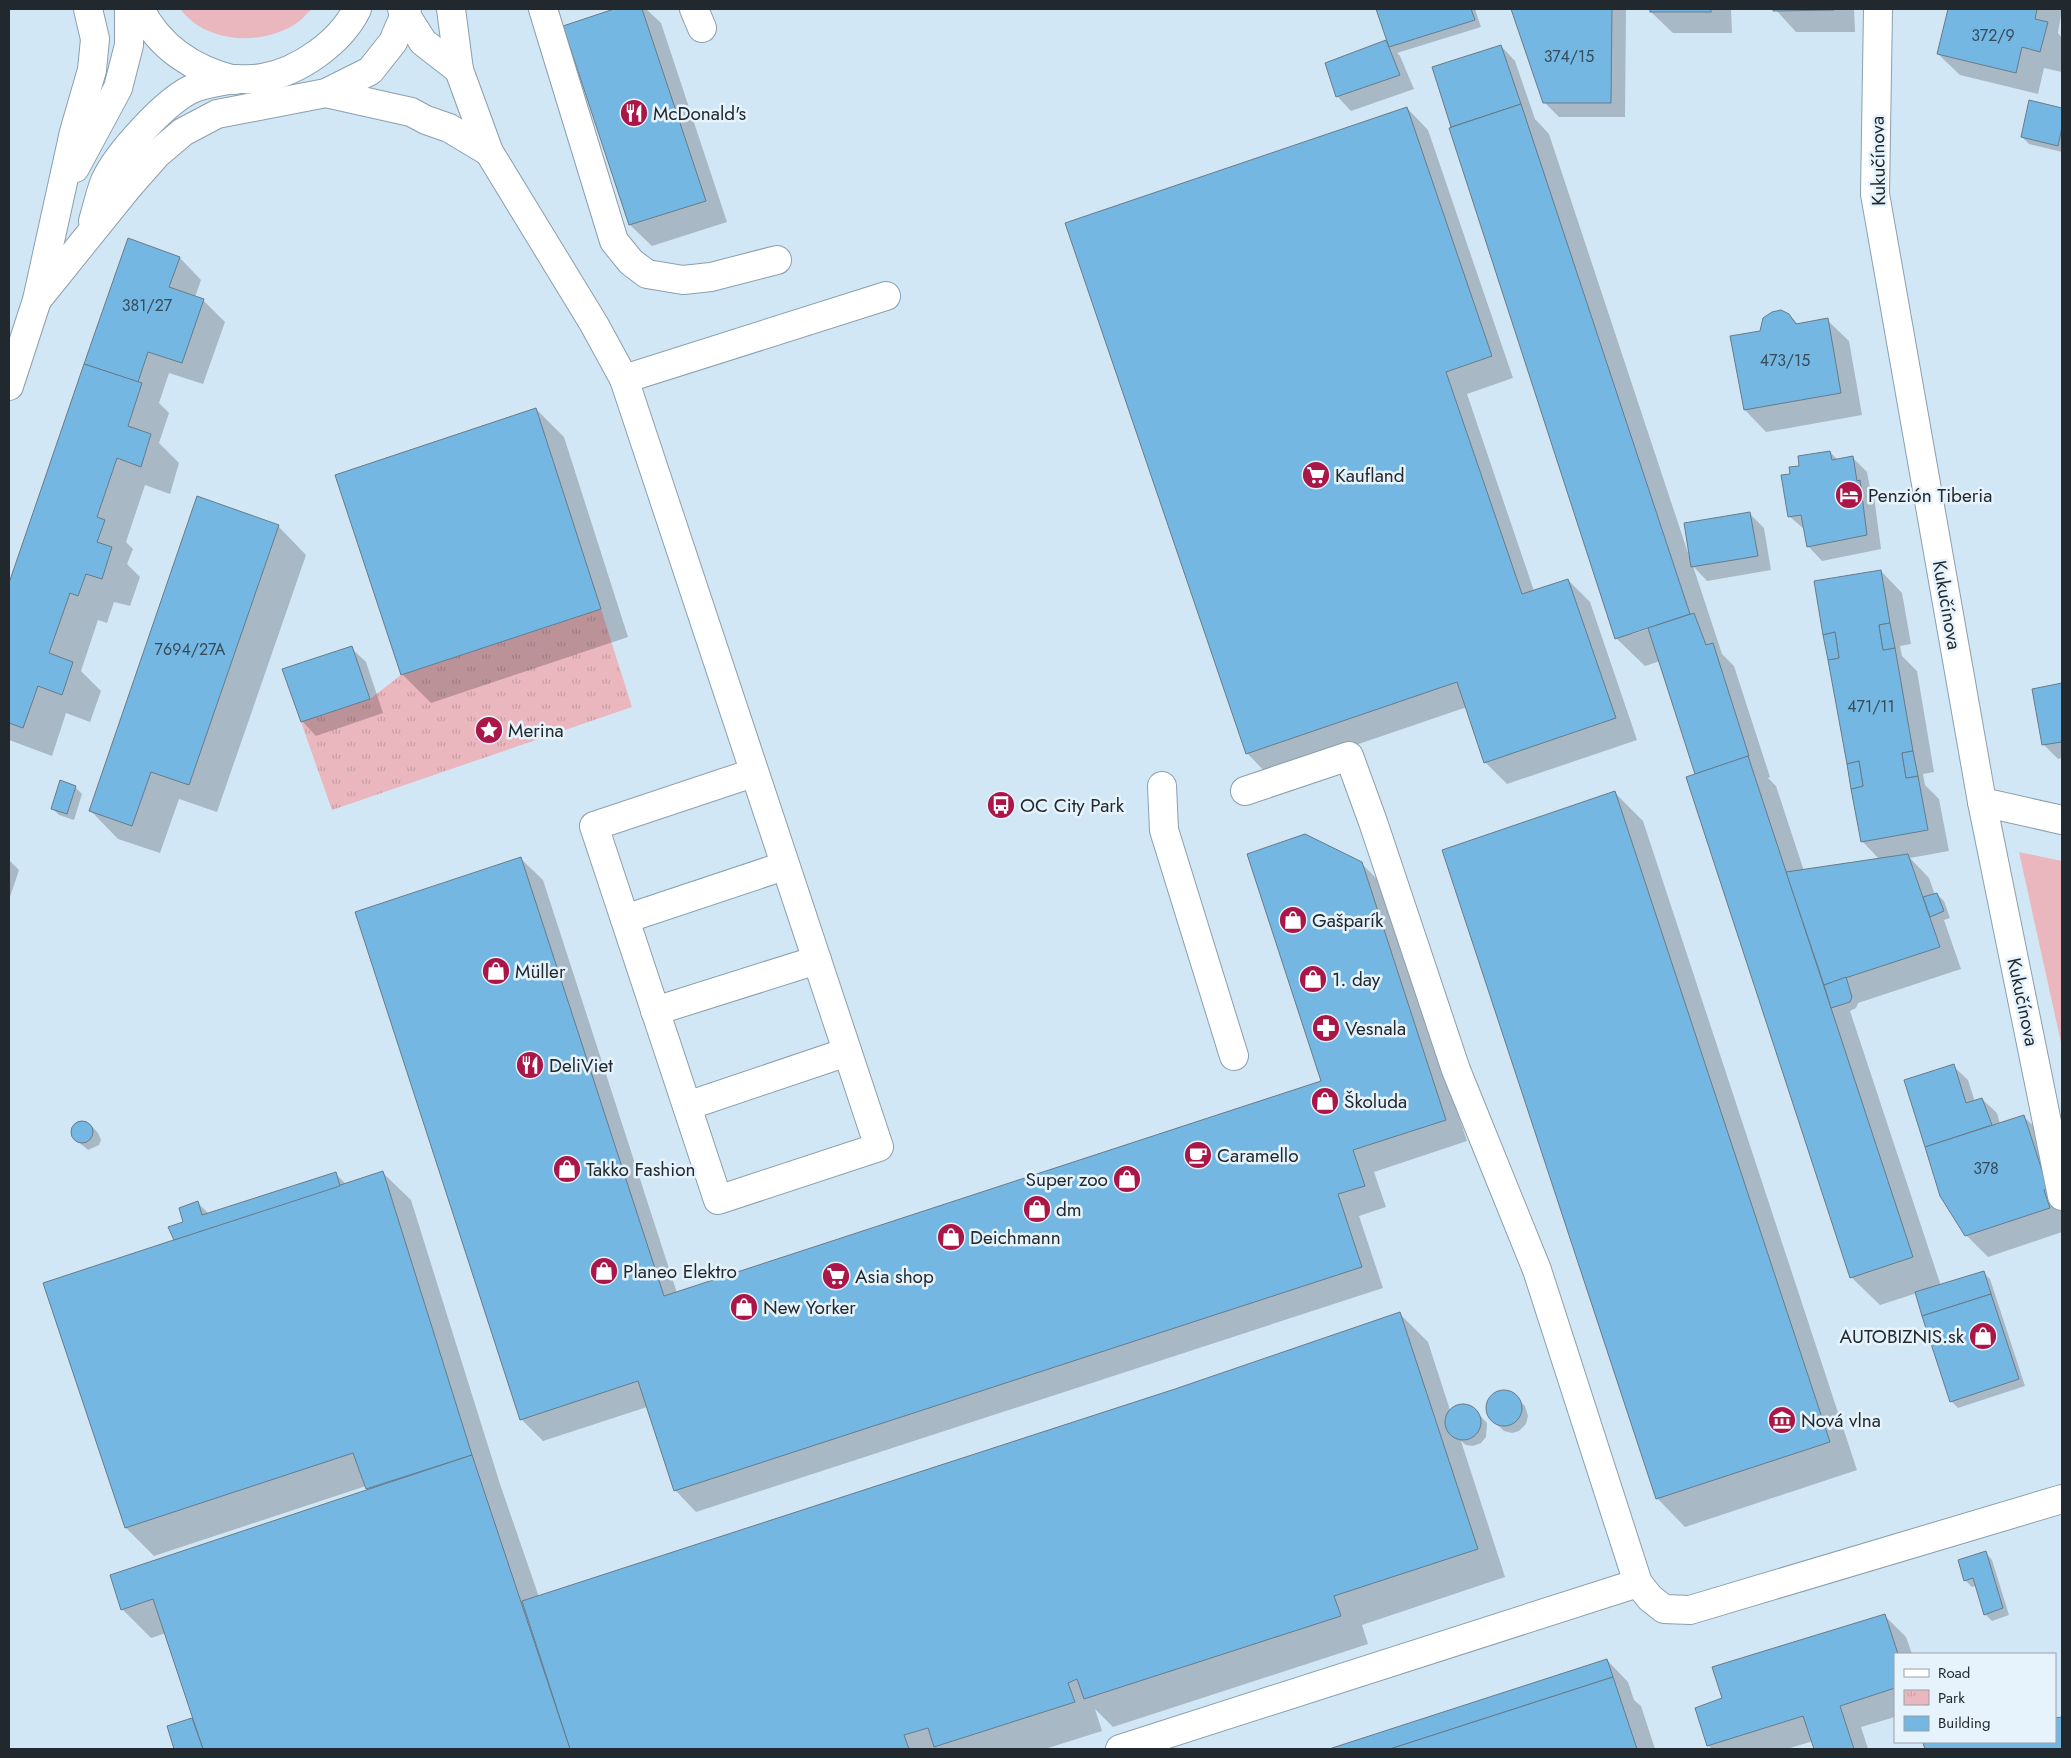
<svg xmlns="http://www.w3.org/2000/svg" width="2071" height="1758" font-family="Jost,sans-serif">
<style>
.green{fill:#eab7be}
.park{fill:url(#park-tufts)}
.shadow{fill:#0003;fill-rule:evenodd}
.building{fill:#74b7e3;stroke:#687b89}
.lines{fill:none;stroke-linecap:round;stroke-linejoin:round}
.minor-casing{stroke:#8b9fad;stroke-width:30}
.major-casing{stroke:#8b9fad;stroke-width:30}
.minor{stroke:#fff;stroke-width:28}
.major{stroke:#fff;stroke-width:28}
.labels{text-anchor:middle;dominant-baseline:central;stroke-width:5;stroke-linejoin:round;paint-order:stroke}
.number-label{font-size:16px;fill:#364c5b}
.poi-label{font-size:19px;fill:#21292e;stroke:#e6f3fc;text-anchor:start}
.street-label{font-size:19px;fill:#21292e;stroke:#e6f3fc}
</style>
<defs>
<pattern id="park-tufts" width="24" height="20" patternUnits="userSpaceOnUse" patternTransform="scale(1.25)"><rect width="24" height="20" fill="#eab7be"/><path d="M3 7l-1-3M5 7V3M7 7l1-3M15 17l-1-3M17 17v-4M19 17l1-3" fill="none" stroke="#c89da4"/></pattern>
</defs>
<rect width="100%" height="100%" fill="#d2e7f6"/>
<g class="green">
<path d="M180 9H312C306 14 301 21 294 25 259 46 206 43 180 9Z"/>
<polygon points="2019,852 2062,861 2062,1047"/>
</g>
<polygon class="park" points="601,609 632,707 332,810 301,722 370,699 401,675"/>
<g class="shadow">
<polygon points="618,9 646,9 661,23 727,222 652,246 630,225 564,27"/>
<polygon points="1378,9 1475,9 1481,27 1397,53 1400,56 1414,89 1351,111 1337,96 1386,42 1389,45"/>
<polygon points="1512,9 1626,9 1625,117 1559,117 1544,102"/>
<polygon points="1651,9 1731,9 1732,33 1673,33 1651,12"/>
<polygon points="1775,9 1854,9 1855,32 1796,32"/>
<polygon points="1950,9 2062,9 2058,33 2062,38 2062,72 2044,68 2038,94 1960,75 1938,54"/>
<path d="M1501 46 1515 61 1535 119 1549 134 1689 556 1750 514 1764 528 1771 570 1707 581 1693 566 1722 654 1734 666 1770 777 1768 778 1776 786 1804 871 1880 860 1862 841 1881 571 1902 593 1911 644 1900 646 1902 656 1917 671 1934 772 1923 774 1925 785 1939 799 1949 851 1910 858 1929 878 1935 895 1937 894 1944 901 1950 918 1944 920 1961 969 1858 1003 1856 1008 1850 1011 1941 1286 1983 1272 1990 1279 2025 1386 1958 1408 1951 1401 1917 1293 1880 1305 1851 1277 1697 775 1660 661 1645 666 1616 638 1453 126ZM1653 625 1654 627 1632 634V632Z"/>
<polygon points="2030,102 2062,109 2062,152 2029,144 2022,137"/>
<polygon points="1407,108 1428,130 1513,378 1467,394 1534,591 1568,580 1590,602 1637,740 1507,784 1485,762 1467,707 1268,775 1247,753"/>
<polygon points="129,240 180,258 201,280 195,297 203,300 225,322 203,384 169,373 159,403 169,413 159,443 179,463 170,494 145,485 126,542 133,549 127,564 140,577 130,606 114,602 107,623 98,620 81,671 101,691 90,722 66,713 52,756 9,740 9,587"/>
<polygon points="1789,315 1799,325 1827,320 1849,341 1862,415 1766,432 1745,410 1732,337 1761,332"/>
<polygon points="536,409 564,437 628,637 431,703 402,674"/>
<polygon points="1830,452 1838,460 1853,458 1867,472 1871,493 1874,496 1881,549 1822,561 1808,546 1805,530 1789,516 1791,475 1801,467"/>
<polygon points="278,526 306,555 217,812 179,799 160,853 118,839 90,810"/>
<polygon points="351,648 366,662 383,713 316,736 302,721"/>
<polygon points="2062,684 2062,758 2058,759 2043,744 2033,690"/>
<polygon points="75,787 82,794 74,820 59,815 52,808"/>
<polygon points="1615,793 1643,821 1857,1470 1685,1527 1657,1498"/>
<polygon points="521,859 543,880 677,1293 1323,1082 1361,863 1383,885 1467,1141 1374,1172 1386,1207 1359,1216 1383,1288 696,1512 675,1490 647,1407 543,1441 521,1419"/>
<polygon points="9,860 19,870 9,900"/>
<polygon points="1953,1066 1968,1080 1975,1102 1982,1099 1997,1113 2000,1124 2024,1117 2046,1138 2062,1190 2062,1232 1988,1257 1966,1235 1926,1147 1906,1081"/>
<polygon points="80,1121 91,1125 98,1133 101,1140 99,1145 88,1150 75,1139 72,1131 75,1124"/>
<polygon points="382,1172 411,1200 500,1484 539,1597 1176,1390 1400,1314 1428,1342 1450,1410 1460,1405 1468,1405 1474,1409 1487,1423 1486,1437 1481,1443 1473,1446 1466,1445 1461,1441 1505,1577 1362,1625 1368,1644 1113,1727 1095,1709 1102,1731 1045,1749 176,1749 168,1727 194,1719 166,1633 151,1638 122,1609 367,1490 366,1486 154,1556 126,1528 175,1240 198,1203 209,1214 336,1174 346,1184"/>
<polygon points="1503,1391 1511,1393 1525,1406 1528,1416 1526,1424 1519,1431 1512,1433 1504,1431 1490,1418 1487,1408 1489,1400 1496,1393"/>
<polygon points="1986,1553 1992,1560 2009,1615 1992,1621 1985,1614 1976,1586 1972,1587 1965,1580"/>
<polygon points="1885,1616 1906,1637 1912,1654 1895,1654 1895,1717 1861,1727 1868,1749 1816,1749 1813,1741 1787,1749 1712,1749 1708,1745 1724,1699"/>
<polygon points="1607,1660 1628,1682 1634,1700 1641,1706 1655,1749 1333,1749"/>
<polygon points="2062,1718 2062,1749 1926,1749 1925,1744 1935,1742 2055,1742 2055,1720"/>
</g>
<g class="building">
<polygon points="614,9 642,9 706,201 629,225 563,26"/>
<polygon points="1376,9 1471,9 1475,20 1389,47"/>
<polygon points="1511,9 1612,9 1611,103 1543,103"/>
<rect x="1650" y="9" width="61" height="3"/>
<polygon points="1773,9 1834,9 1834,10 1773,11"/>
<polygon points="1948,9 2037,9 2035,19 2048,22 2040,52 2022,47 2016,73 1937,54"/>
<polygon points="1386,40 1400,75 1336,97 1325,63"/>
<polygon points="1501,45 1521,104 1451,127 1432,67"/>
<polygon points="2029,100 2062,108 2062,127 2058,146 2021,137"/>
<polygon points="1521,104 1690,614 1615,639 1449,128"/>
<polygon points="1407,107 1492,356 1446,372 1522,594 1568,579 1616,718 1484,763 1457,682 1246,754 1065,223"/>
<polygon points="128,238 180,257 169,287 204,299 182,363 148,352 138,382 84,364"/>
<polygon points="1781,310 1789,314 1796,324 1828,318 1841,393 1744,410 1730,336 1760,331 1763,318 1772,312"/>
<polygon points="84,364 142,383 128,426 151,434 141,467 117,458 97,517 105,520 97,542 112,547 102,579 86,574 78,596 70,593 49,653 73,662 62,695 38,686 23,728 9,723 9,583"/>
<polygon points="536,408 601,609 401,675 335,475"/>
<polygon points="1830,451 1832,460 1853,456 1857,481 1860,480 1867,535 1807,547 1801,515 1788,517 1781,475 1790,474 1789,467 1799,466 1798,456"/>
<polygon points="197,496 279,525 189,785 151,772 132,826 89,811"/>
<polygon points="1750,512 1758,556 1691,567 1684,523"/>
<polygon points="1881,570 1890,623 1879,625 1883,650 1895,648 1913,751 1902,753 1906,778 1918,776 1928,830 1861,842 1851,789 1863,786 1859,761 1847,764 1828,660 1839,658 1835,632 1823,635 1814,581"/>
<polygon points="1694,613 1706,645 1713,643 1749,756 1695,774 1648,628"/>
<polygon points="1890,623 1895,648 1883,650 1879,625"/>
<polygon points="1835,632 1839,658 1828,660 1823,635"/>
<polygon points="352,646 370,699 301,722 282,669"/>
<polygon points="2062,683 2062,742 2042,745 2032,689"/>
<polygon points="1913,751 1918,776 1906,778 1902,753"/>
<polygon points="1748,756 1913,1257 1850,1278 1686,777"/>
<polygon points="1859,761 1863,786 1851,789 1847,764"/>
<polygon points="60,780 76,786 67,814 51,809"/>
<polygon points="1615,791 1830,1442 1656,1499 1442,850"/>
<polygon points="1305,834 1362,862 1446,1120 1353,1150 1365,1186 1338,1194 1362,1267 674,1491 638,1381 520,1420 355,912 521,857 664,1296 1321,1081 1247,854"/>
<polygon points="1908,854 1940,947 1824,985 1786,872"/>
<polygon points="1937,893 1944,911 1930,917 1923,897"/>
<polygon points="1846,977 1852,997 1850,1002 1831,1008 1824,985"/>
<polygon points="1954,1064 1966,1103 1982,1098 1992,1125 1925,1147 1904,1080"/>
<polygon points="2024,1115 2048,1189 2044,1190 2050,1208 1965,1236 1940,1196 1925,1147"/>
<circle cx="82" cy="1132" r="11"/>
<polygon points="383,1171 472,1455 366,1489 353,1453 125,1528 43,1283"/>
<polygon points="336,1172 340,1186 174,1240 168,1227 183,1222 179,1208 198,1201 202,1215"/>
<polygon points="1984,1271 1991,1294 1922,1316 1915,1292"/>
<polygon points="1991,1294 2019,1379 1950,1402 1922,1316"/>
<polygon points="1400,1312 1478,1549 1334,1596 1341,1616 1084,1699 1077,1679 1068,1683 1075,1702 934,1747 928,1728 904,1735 909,1749 570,1749 522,1601 1175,1389"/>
<circle cx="1504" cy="1408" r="18"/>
<circle cx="1463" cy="1422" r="18"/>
<polygon points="472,1455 570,1749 203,1749 153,1599 121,1610 110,1575"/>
<polygon points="1986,1551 2003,1608 1984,1615 1973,1578 1964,1581 1958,1560"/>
<polygon points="1885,1614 1898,1654 1895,1654 1895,1688 1840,1706 1854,1749 1814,1749 1803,1716 1707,1746 1695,1708 1722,1698 1712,1667"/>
<polygon points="1607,1659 1613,1677 1390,1749 1329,1749"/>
<polygon points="1613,1677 1637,1749 1390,1749"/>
<polygon points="2062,1717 2062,1749 1925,1749 1923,1743 1928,1742 2055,1742 2055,1718"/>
<polygon points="192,1718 203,1749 174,1749 167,1726"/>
</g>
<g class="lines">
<defs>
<g id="minor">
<polyline points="402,9 423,42 459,70"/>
<polyline points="451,9 459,70 489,152 594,324 624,379 879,1147 718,1200 594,826 753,773"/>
<polyline points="543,9 614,241 631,262 647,274 683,280 711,277 777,260"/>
<polyline points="694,9 702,28"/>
<polyline points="1878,9 1875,194 1982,802 2062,1196"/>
<polyline points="326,93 411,112 426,120 449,128 489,152"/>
<polyline points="624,379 886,296"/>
<polyline points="1162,786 1164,830 1234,1056"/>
<polyline points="1245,791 1349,756 1373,822 1456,1070 1537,1270 1638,1583 1650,1598 1664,1609 1690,1610 2062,1499"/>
<polyline points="1982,802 2062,820"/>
<polyline points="625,919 784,866"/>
<polyline points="655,1011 817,960"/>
<polyline points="687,1106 847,1052"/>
<polyline points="1120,1749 1638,1583"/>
</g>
<g id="major">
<path d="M140 9C159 47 194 70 235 80"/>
<polyline points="75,168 118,88 129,45 129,9"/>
<path d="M93 221C97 208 100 193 105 181 117 154 167 99 194 88 206 84 222 81 235 79 244 79 253 80 262 78 299 72 341 42 357 9"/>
<polyline points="37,300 128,187 157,154 183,132 217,114 326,93 370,71 393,42 407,9"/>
<polyline points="9,386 37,300 74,132 92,70 95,39 88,9"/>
</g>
</defs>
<use href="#minor" class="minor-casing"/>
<use href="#major" class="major-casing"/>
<use href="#minor" class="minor"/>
<use href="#major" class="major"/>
</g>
<defs>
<symbol id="restaurant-disc" viewBox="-11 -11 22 22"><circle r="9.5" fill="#aa1647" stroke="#e6f3fc"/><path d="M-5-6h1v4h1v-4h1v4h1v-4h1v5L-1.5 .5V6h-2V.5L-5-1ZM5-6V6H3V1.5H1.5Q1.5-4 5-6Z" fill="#fff"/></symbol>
<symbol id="supermarket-disc" viewBox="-11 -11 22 22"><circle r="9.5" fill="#aa1647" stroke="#e6f3fc"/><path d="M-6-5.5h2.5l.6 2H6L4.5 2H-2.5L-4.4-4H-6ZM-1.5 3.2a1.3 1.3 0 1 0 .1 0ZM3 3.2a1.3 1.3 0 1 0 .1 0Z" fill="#fff"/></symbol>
<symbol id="hotel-disc" viewBox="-11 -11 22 22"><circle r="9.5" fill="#aa1647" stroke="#e6f3fc"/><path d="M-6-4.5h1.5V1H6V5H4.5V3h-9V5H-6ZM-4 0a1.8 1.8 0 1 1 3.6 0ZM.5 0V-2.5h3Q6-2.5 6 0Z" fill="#fff"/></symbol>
<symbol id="sight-disc" viewBox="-11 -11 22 22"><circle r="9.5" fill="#aa1647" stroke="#e6f3fc"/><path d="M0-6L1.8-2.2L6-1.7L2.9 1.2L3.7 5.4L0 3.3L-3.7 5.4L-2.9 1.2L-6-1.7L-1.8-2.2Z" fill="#fff"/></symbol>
<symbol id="bus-disc" viewBox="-11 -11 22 22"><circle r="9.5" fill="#aa1647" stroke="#e6f3fc"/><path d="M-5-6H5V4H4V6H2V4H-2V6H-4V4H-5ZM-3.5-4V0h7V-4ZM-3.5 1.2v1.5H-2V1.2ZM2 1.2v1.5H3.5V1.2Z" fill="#fff"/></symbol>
<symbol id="shop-disc" viewBox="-11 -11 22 22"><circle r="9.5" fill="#aa1647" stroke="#e6f3fc"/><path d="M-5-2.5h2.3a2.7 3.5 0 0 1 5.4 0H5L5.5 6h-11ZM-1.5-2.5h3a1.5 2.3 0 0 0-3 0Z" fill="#fff"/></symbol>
<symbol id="pharmacy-disc" viewBox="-11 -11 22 22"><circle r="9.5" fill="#aa1647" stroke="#e6f3fc"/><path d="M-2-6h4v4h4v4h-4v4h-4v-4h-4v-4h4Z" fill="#fff"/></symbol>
<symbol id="cafe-disc" viewBox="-11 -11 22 22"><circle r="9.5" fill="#aa1647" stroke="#e6f3fc"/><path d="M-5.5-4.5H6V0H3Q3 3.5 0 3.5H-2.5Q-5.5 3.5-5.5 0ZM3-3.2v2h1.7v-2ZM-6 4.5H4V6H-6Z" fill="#fff"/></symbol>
<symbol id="museum-disc" viewBox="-11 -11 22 22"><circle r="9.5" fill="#aa1647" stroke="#e6f3fc"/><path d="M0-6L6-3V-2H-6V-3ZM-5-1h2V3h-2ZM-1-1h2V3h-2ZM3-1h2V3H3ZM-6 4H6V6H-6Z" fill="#fff"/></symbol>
</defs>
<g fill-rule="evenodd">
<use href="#restaurant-disc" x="618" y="97" width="32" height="32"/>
<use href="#supermarket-disc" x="1300" y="459" width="32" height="32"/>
<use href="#hotel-disc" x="1833" y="479" width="32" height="32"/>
<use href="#sight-disc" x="473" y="714" width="32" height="32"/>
<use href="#bus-disc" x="985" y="789" width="32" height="32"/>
<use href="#shop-disc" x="1277" y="904" width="32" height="32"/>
<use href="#shop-disc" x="480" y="955" width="32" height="32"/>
<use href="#shop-disc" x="1297" y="963" width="32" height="32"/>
<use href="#pharmacy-disc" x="1310" y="1012" width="32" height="32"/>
<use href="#restaurant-disc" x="514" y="1049" width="32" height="32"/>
<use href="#shop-disc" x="1309" y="1085" width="32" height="32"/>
<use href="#cafe-disc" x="1182" y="1139" width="32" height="32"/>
<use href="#shop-disc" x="551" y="1153" width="32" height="32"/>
<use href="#shop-disc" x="1111" y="1163" width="32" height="32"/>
<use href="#shop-disc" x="1021" y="1193" width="32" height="32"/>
<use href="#shop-disc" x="935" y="1221" width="32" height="32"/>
<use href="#shop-disc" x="588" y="1255" width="32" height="32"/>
<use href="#supermarket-disc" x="820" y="1260" width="32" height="32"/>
<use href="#shop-disc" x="728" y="1291" width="32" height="32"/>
<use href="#shop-disc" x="1967" y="1320" width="32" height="32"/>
<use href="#museum-disc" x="1766" y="1404" width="32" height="32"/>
</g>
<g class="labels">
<g class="number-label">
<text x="1993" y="35">372/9</text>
<text x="1569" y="56">374/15</text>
<text x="147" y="305">381/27</text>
<text x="1785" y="360">473/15</text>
<text x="190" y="649">7694/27A</text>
<text x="1871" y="706">471/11</text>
<text x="1986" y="1168">378</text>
</g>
<g class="poi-label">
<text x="653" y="113">McDonald's</text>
<text x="1335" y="475">Kaufland</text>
<text x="1868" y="495">Penzión Tiberia</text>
<text x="508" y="730">Merina</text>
<text x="1020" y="805">OC City Park</text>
<text x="1312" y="920">Gašparík</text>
<text x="515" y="971">Müller</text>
<text x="1332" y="979">1. day</text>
<text x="1345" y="1028">Vesnala</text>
<text x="549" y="1065">DeliViet</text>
<text x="1344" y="1101">Školuda</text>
<text x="1217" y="1155">Caramello</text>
<text x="586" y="1169">Takko Fashion</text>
<text x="1108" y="1179" text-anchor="end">Super zoo</text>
<text x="1056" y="1209">dm</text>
<text x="970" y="1237">Deichmann</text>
<text x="623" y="1271">Planeo Elektro</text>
<text x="855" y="1276">Asia shop</text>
<text x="763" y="1307">New Yorker</text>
<text x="1964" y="1336" text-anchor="end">AUTOBIZNIS.sk</text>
<text x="1801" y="1420">Nová vlna</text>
</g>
<g class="street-label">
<text transform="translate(1878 161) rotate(-91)">Kukučínova</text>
<text transform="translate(1947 605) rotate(80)">Kukučínova</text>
<text transform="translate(2023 1002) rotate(78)">Kukučínova</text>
</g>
</g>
<rect width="2071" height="1758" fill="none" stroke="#21292e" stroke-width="20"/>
<rect x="1894" y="1653" width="162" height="90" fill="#e6f3fc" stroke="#97a2aa"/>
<rect x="1904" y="1669" width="25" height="8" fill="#ffffff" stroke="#97a2aa"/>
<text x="1938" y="1678" font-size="15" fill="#21292e">Road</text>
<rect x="1904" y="1690" width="25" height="15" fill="url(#park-tufts)" stroke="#97a2aa"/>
<text x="1938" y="1703" font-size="15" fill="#21292e">Park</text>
<rect x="1904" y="1716" width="25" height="15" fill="#74b7e3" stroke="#97a2aa"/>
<text x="1938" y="1728" font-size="15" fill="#21292e">Building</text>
</svg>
